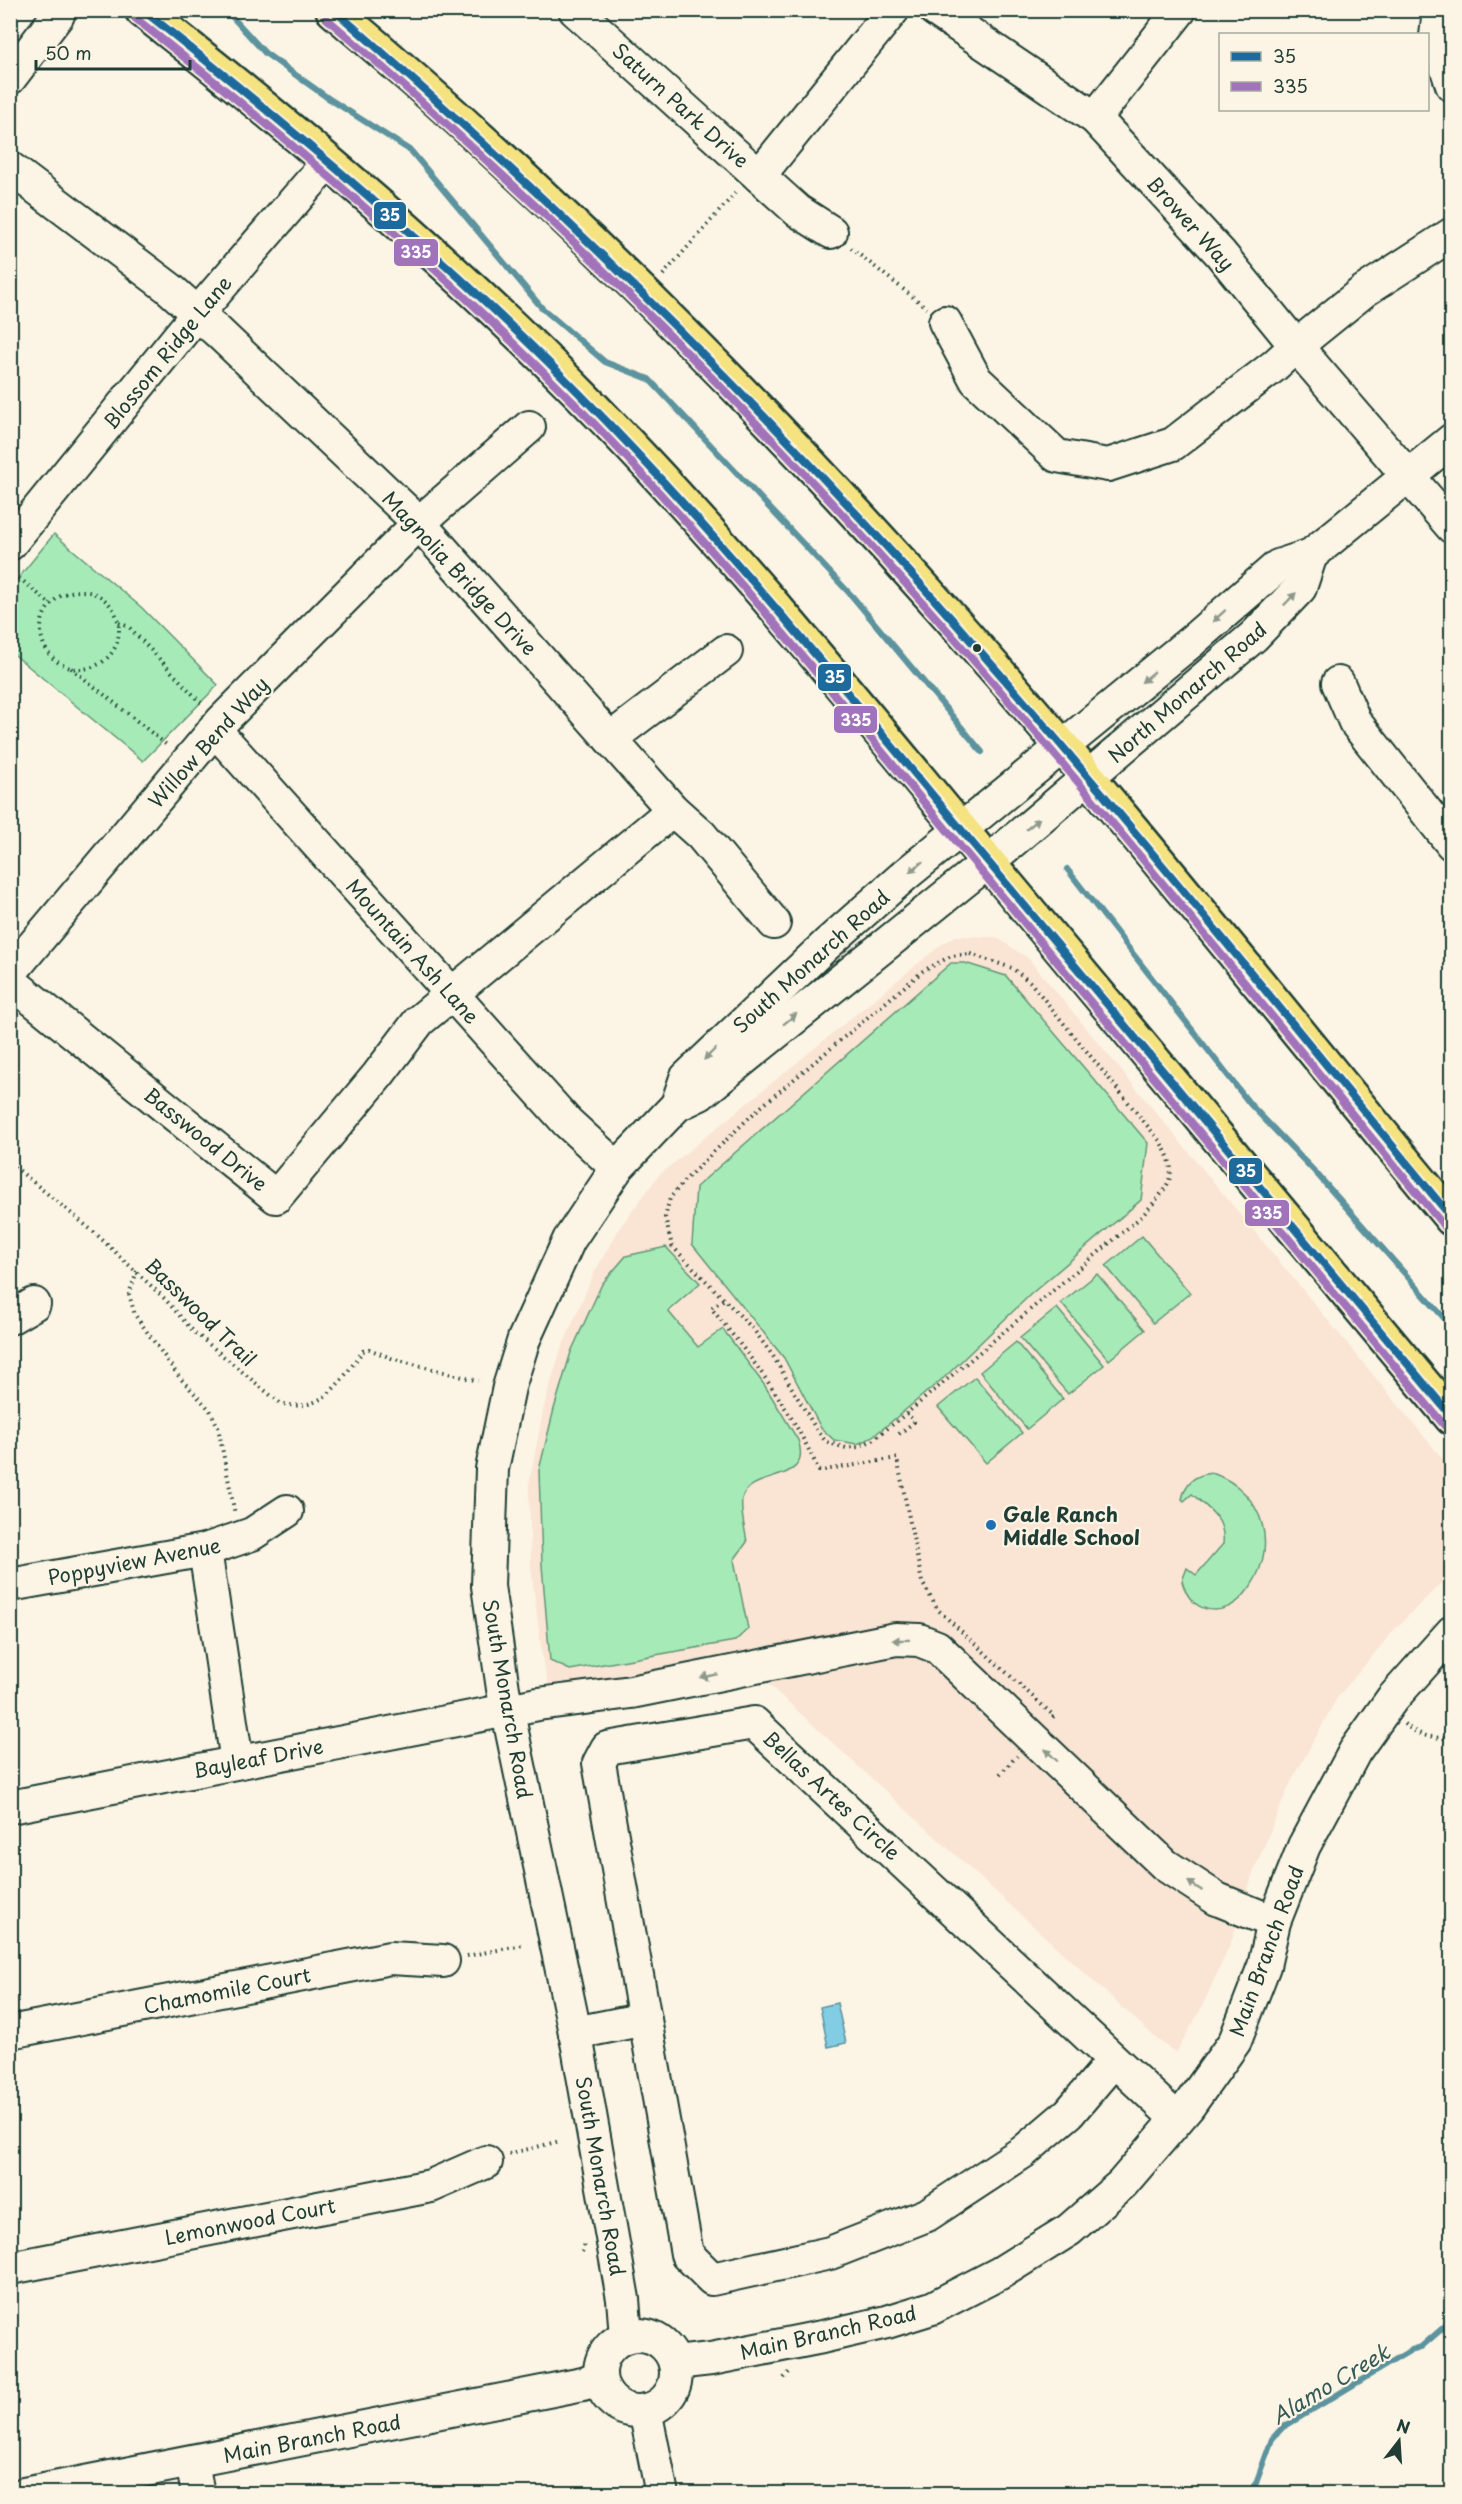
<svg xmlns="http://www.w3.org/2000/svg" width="1462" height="2504" font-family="'Playpen Sans',sans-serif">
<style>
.built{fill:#fae4d4}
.green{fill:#a6ebb7;stroke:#629476;stroke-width:1.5}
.water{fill:#83cde4;stroke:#5b939e;stroke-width:1.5}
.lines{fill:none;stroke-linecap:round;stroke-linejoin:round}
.stream{stroke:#5b939e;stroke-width:6}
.minor-casing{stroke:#1f3d34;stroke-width:36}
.major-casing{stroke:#1f3d34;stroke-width:38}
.path{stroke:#1f3d34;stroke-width:4;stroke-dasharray:1.5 4.5;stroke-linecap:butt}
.minor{stroke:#fcf5e5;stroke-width:32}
.major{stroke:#f5e382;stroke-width:33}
.bus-1-casing{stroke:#fcf5e5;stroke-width:12}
.bus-2-casing{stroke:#fcf5e5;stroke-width:12}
.bus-1{stroke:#1e6b9b;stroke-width:8}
.bus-2{stroke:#a173ba;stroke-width:8}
.oneway{fill:#8e998c}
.bus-dot{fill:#1f3d34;stroke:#fcf5e5;stroke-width:2}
.poi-dot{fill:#1f6fb2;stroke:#fcf5e5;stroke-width:2}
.labels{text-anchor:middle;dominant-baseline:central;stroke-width:4.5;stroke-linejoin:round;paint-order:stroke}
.street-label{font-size:20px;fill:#1f3d34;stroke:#fcf5e5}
.poi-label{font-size:20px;font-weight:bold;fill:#1f3d34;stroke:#fcf5e5;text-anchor:start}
.water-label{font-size:21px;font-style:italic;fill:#335a57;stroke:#fcf5e5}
.line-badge{stroke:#fcf5e5;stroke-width:2}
.badge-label{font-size:16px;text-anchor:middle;font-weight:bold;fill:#fff}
</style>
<rect width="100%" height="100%" fill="#fcf5e5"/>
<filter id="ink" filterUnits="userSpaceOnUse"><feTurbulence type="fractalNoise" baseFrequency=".0167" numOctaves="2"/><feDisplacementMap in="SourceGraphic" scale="12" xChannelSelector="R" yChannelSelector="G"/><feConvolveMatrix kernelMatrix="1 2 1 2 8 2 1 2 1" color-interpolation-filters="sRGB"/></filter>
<g filter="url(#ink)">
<polygon class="built" points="956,936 996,937 1029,959 1451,1469 1451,1573 1394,1630 1337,1698 1290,1784 1254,1870 1231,1942 1201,2009 1176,2053 1158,2040 766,1682 559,1720 543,1664 531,1566 529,1484 544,1406 560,1352 594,1273 621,1226 659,1175 942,944"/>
<g class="green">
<polygon points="54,534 141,607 218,685 143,761 11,652 11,587"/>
<polygon points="951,963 965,963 1006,976 1148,1143 1141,1200 1031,1294 947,1375 885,1427 867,1440 857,1444 834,1440 821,1428 784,1358 692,1244 696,1187"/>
<polygon points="1142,1236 1190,1293 1153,1323 1106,1266"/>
<path d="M666 1247 700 1283 668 1311 698 1347 723 1329 765 1386 798 1440C814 1487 749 1468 742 1499 740 1511 745 1529 747 1542L734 1560 748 1629 735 1641 570 1670 550 1661 542 1565 539 1470 554 1409 571 1352 602 1284 626 1256Z"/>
<polygon points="1097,1274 1145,1330 1109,1360 1061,1303"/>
<polygon points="1057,1308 1104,1365 1068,1394 1020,1338"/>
<polygon points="1016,1342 1063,1399 1027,1429 980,1372"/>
<polygon points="975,1377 1022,1433 986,1463 938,1407"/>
<path d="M1212 1473C1265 1491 1282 1551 1244 1595 1223 1619 1190 1614 1182 1581L1187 1568 1196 1575 1223 1544C1226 1519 1209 1509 1192 1494L1184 1501 1182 1499C1186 1482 1194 1475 1212 1473Z"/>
</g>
<polygon class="water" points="837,2003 846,2043 828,2047 820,2007"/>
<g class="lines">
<g class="stream">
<polyline points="226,10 265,53 328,98 411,151 542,308 605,362 649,379 852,596 982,752"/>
<polyline points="1067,869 1250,1104 1316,1173 1452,1327"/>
<polyline points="1252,2494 1272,2439 1282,2428 1411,2350 1421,2347 1452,2320"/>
</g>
<defs>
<g id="minor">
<polyline points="575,10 798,211 831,232"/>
<polyline points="935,10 1095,118 1220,253 1296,346 1452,527"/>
<polyline points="1439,10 1436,36 1452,85"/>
<polyline points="10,78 58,15"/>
<polyline points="1095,118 1180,10"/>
<polyline points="10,168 169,288 218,332 419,523 673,810 701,835 774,923"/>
<polyline points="759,176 893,10"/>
<polyline points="945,322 976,380 1057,456 1108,465 1173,444 1274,366 1296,346 1364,291 1452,234"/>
<polyline points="10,544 197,314 328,162"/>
<polyline points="1338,683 1355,722 1452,844"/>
<polyline points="214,729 567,1122 617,1168"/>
<polyline points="610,739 726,651"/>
<polyline points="10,973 221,722 419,523 529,427"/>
<polyline points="10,981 276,1197 378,1075 419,1021 673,810"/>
<polyline points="677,1105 686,1078 827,944 905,875 1193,640 1278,566 1311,555 1452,440"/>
<polyline points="10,1318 34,1304"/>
<polyline points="205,1550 237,1762"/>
<polyline points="10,1585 205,1550 252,1534 287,1511"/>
<polyline points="10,1807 538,1704 631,1692 896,1639 919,1640 937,1647 1165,1865 1217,1899 1274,1922"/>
<polyline points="10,2032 390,1958 443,1961"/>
<polyline points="575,2033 645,2019"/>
<polyline points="1114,2060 1069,2113 1023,2152 927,2215 830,2253 712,2279 687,2254 599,1763 607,1748 754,1723 1177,2119"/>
<polyline points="10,2268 431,2186 486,2162"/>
<circle cx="638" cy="2373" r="38"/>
<polyline points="626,2336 623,2299 578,2047 503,1689 488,1586 492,1469 509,1387 524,1339 569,1240 617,1168 677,1105 700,1094 988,862 1254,636 1300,588 1311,555"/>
<polyline points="675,2363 711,2359 822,2337 887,2322 932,2308 1000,2273 1069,2230 1122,2184 1188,2107 1235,2041 1264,1966 1274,1922 1304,1846 1355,1751 1392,1699 1452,1632"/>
<polyline points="645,2410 662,2494"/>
<polyline points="192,2462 198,2494"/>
<polyline points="24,2494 583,2384 600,2378"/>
</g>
<g id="major">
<path d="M142 10C294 129 443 255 579 393 708 523 826 666 943 808 1112 1011 1282 1214 1452 1418"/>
<path d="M333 10C553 195 757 400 947 614 1122 810 1284 1017 1452 1219"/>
</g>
</defs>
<use href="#minor" class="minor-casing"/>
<use href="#major" class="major-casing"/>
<g class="path">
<polyline points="851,248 927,308"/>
<polyline points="663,275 738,190"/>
<polyline points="10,570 50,604"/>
<circle cx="80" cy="630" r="39"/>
<polyline points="119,623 129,627 203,705"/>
<polyline points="71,668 168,746"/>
<path d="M970 954 1012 968 1030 982 1159 1140C1183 1176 1167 1187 1142 1216L907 1413 873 1440 858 1447 846 1448 826 1442 816 1429 773 1356 753 1329 672 1246 665 1217 670 1198 684 1181 756 1111 923 971 951 956Z"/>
<path d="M10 1163 95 1233 165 1299 193 1331 280 1403C323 1415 340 1381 363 1351L369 1349 391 1358 478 1381"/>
<polyline points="137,1271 129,1294 135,1315 180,1378 210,1410 218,1427 235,1514"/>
<path d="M723 1300 711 1308C755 1362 790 1407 819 1471L897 1458 922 1582 938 1610 1054 1716 1050 1720"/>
<polyline points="899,1434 914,1422 907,1413"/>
<path d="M1404 1724C1421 1737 1431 1738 1452 1738"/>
<polyline points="1000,1774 1017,1756"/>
<polyline points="467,1956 523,1945"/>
<polyline points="509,2154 560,2141"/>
<polyline points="582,2252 586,2241"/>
<polyline points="784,2378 792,2369"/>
</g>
<use href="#minor" class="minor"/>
<use href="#major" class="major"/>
<defs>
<g id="bus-1">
<path d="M143 10C295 131 443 255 579 393 720 536 846 691 974 845 1133 1036 1292 1227 1452 1417"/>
<path d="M334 10C524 175 705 349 875 534 1077 754 1262 988 1452 1218"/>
</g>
<g id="bus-2">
<path d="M135 18C287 138 436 263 572 401 713 543 838 699 966 853 1125 1043 1285 1234 1444 1425"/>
<path d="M326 18C517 182 698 356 868 542 1069 762 1254 996 1444 1226"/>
</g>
</defs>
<use href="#bus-1" class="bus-1-casing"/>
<use href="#bus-2" class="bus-2-casing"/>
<use href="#bus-1" class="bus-1"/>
<use href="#bus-2" class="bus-2"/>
</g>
<defs><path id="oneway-solid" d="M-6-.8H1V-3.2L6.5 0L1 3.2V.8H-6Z" transform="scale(1.5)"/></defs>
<g class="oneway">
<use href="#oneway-solid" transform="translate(1290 599) rotate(-46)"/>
<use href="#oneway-solid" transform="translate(1219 616) rotate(138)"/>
<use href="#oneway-solid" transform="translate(1148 677) rotate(140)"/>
<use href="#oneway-solid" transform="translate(1033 824) rotate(-40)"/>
<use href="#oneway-solid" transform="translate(916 867) rotate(141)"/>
<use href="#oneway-solid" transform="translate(790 1019) rotate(-39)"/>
<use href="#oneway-solid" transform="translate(710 1054) rotate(136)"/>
<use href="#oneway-solid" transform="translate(901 1640) rotate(179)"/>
<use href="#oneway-solid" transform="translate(709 1676) rotate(168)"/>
<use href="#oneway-solid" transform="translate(1051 1755) rotate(-136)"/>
<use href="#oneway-solid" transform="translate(1195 1886) rotate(-147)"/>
</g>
</g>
<circle class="bus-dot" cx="977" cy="648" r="5"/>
<circle class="poi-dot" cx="991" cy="1525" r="6"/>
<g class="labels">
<g class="street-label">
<text transform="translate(681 105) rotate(42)">Saturn Park Drive</text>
<text transform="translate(1191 223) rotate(48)">Brower Way</text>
<text transform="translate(167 352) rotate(-51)">Blossom Ridge Lane</text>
<text transform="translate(460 573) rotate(47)">Magnolia Bridge Drive</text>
<text transform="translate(1187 692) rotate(-41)">North Monarch Road</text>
<text transform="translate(208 742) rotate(-48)">Willow Bend Way</text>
<text transform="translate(413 951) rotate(48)">Mountain Ash Lane</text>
<text transform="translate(811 961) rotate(-42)">South Monarch Road</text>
<text transform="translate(206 1139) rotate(39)">Basswood Drive</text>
<text transform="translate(201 1312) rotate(44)">Basswood Trail</text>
<text transform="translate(134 1561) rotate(-11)">Poppyview Avenue</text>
<text transform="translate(508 1699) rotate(80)">South Monarch Road</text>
<text transform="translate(258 1758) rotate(-11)">Bayleaf Drive</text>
<text transform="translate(832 1795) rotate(43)">Bellas Artes Circle</text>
<text transform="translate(1266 1951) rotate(-70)">Main Branch Road</text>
<text transform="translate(227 1990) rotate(-11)">Chamomile Court</text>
<text transform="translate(601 2176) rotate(80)">South Monarch Road</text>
<text transform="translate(250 2221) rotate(-11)">Lemonwood Court</text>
<text transform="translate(828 2332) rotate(-13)">Main Branch Road</text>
<text transform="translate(312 2438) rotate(-11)">Main Branch Road</text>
</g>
<g class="poi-label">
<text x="1003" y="1514">Gale Ranch<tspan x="1003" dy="23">Middle School</tspan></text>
</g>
<g class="water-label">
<text transform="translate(1330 2383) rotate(-31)">Alamo Creek</text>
</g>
</g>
<g class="line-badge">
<rect x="373" y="201" width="34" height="29" rx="6" fill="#1e6b9b"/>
<rect x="393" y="238" width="46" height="29" rx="6" fill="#a173ba"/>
<rect x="817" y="663" width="35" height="29" rx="6" fill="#1e6b9b"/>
<rect x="833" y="705" width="45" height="29" rx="6" fill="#a173ba"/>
<rect x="1228" y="1157" width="35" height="28" rx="6" fill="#1e6b9b"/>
<rect x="1244" y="1199" width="46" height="28" rx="6" fill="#a173ba"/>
</g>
<g class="badge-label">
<text x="390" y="221">35</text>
<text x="416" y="258">335</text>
<text x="835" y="683">35</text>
<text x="856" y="726">335</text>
<text x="1246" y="1177">35</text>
<text x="1267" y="1219">335</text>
</g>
<rect width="1462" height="2504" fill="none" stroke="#fcf5e5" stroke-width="36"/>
<rect x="18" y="18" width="1426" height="2468" fill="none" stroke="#1f3d34" stroke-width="2" filter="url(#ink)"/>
<rect x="1219" y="33" width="210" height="78" fill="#fcf5e5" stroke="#a4ab9e" stroke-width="1.5"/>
<rect x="1231" y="52" width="30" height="9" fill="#1e6b9b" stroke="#a4ab9e" stroke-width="1.5"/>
<text x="1273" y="63" font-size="18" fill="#1f3d34">35</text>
<rect x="1231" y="82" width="30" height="9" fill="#a173ba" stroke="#a4ab9e" stroke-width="1.5"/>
<text x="1273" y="93" font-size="18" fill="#1f3d34">335</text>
<g transform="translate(1399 2441) rotate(17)" stroke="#fcf5e5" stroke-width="4.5" paint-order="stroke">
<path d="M0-4.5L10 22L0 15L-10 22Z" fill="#1f3d34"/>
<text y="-9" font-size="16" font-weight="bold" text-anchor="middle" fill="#1f3d34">N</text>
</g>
<path d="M36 60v9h154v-9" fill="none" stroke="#1f3d34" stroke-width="3"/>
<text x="45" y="60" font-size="18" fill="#1f3d34" stroke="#fcf5e5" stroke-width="4.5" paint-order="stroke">50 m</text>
</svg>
